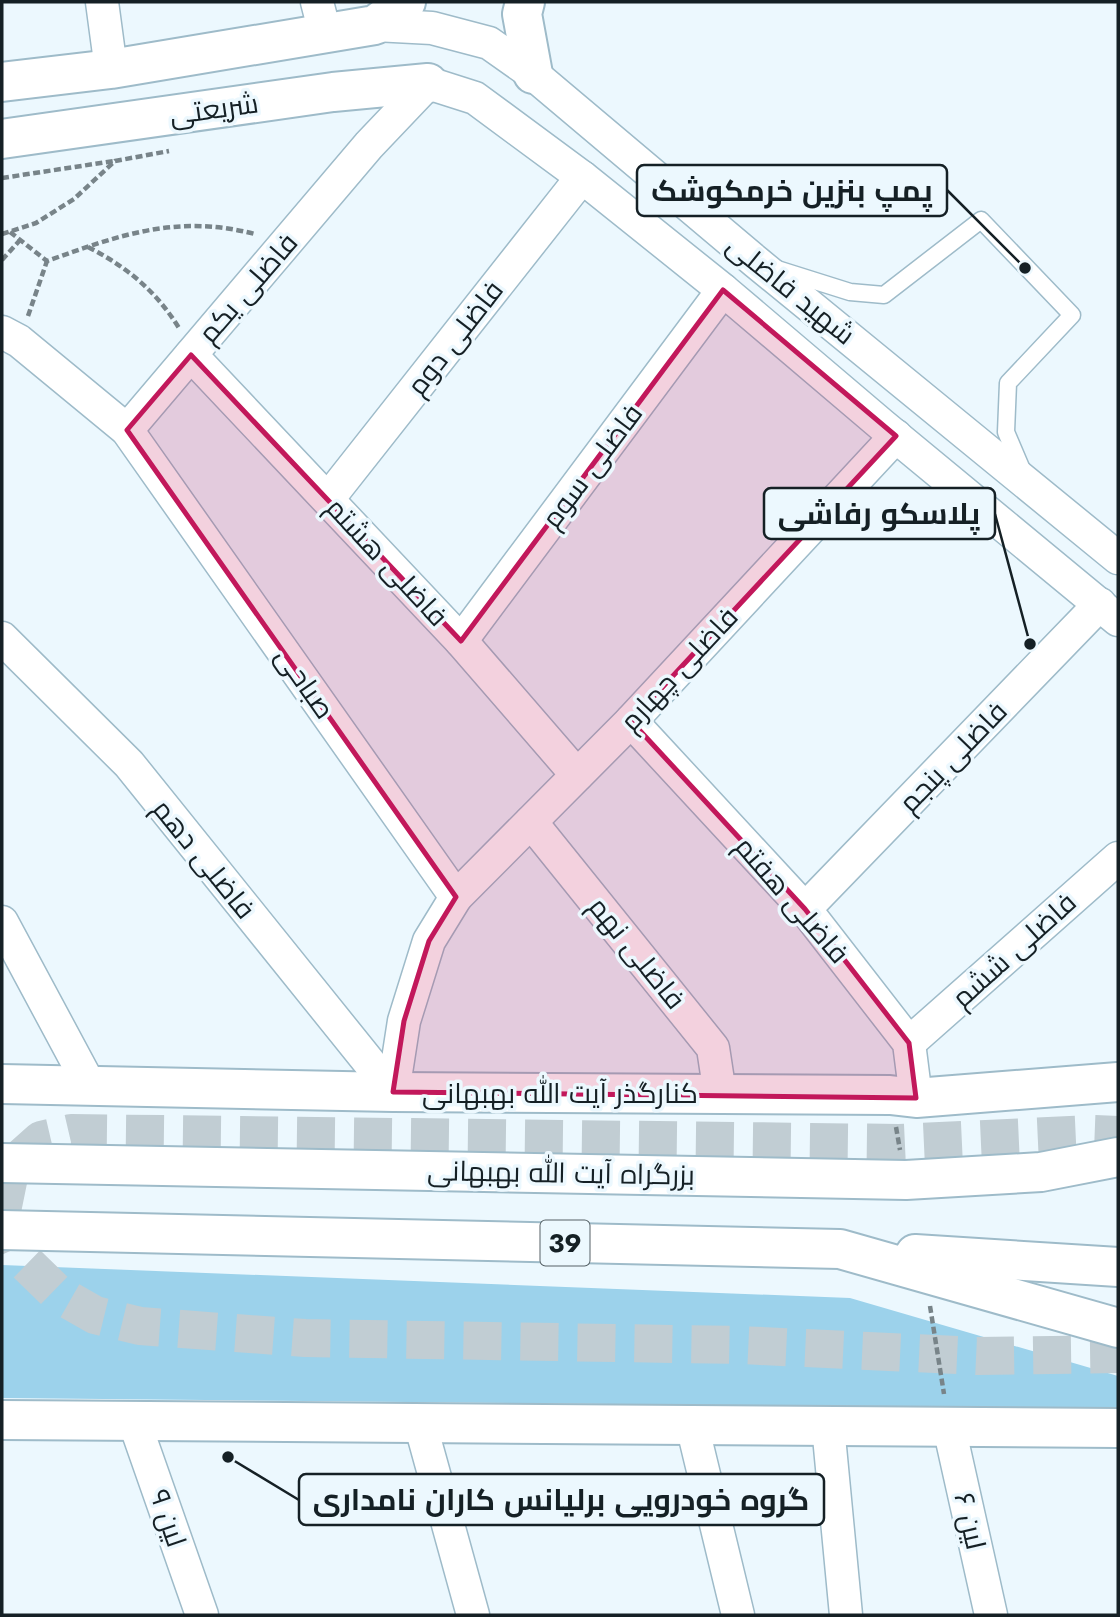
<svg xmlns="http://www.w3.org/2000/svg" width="1120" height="1617" font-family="Jost,Cairo,sans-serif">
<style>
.green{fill:#9cd2eb}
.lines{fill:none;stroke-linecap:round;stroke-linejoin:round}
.trunk-tunnel{stroke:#c1cdd3;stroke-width:38;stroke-dasharray:38 19;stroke-linecap:butt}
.service-casing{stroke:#9ebbc9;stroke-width:19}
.minor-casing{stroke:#9ebbc9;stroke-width:35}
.secondary-casing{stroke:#9ebbc9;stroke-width:42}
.trunk-casing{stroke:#9ebbc9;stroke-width:42}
.path{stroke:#788489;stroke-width:4.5;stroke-dasharray:7 3.5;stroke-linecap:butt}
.service{stroke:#fff;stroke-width:16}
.minor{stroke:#fff;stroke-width:32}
.secondary{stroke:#fff;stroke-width:38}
.trunk{stroke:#fff;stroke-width:38}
.marked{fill:#c2185b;fill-opacity:0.2;stroke:#c2185b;stroke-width:5;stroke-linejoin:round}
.labels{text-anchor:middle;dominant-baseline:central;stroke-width:7;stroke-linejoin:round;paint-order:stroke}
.shield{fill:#ecf8fe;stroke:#566166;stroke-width:2}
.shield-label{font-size:26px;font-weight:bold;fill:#152025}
.street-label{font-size:28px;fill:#152025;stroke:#ecf8fe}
.leader{fill:none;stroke:#152025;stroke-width:2.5}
.callout-dot{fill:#152025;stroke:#ecf8fe;stroke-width:2.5}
.callout{fill:#ecf8fe;stroke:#152025;stroke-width:2.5}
.callout-label{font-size:30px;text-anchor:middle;font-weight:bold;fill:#152025}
</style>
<rect width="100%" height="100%" fill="#ecf8fe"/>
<polygon class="green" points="2,1265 850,1298 1118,1376 1118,1409 2,1398"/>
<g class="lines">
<g class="trunk-tunnel">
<polyline points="2,1211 11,1167 41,1140 71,1133 899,1143 1092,1134 1118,1135"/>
<polyline points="2,1213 23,1260 58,1294 95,1315 140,1326 305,1338 740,1345 977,1356 1118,1354"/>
</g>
<defs>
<polyline id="service" points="777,269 850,292 884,295 981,220 1072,315 1008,383 1006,432 1023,472"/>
<g id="minor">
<polyline points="102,2 111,69"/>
<polyline points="317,2 325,33"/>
<polyline points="375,25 432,28 489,43 533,74 756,262 1118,558"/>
<polyline points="2,332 19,341 127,430 456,897 429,941 404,1021 393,1092"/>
<polyline points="191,355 461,641 577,775"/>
<polyline points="127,430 369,145 428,83 475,98 582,177 723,290 882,425 1118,620"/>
<polyline points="328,499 582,177"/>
<polyline points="2,638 129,764 393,1092"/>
<polyline points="461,641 723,290"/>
<polyline points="631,721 805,909 909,1043 916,1098"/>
<polyline points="531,822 713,1048 720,1094"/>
<polyline points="456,897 631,721 896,436"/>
<polyline points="805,909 1100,604"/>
<polyline points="2,922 90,1086"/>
<polyline points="909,1043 1118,858"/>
<polyline points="134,1421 202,1615"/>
<polyline points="420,1423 473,1615"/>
<polyline points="692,1425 738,1615"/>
<polyline points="828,1426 846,1615"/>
<polyline points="949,1427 991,1615"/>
</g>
<g id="secondary">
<polyline points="525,2 522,14 533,74"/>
<polyline points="2,82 111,69 375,25 406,2"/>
<polyline points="2,139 333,92 428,83"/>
<polyline points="2,1084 393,1092 890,1095 916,1098 1118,1082"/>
<polyline points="2,1420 1118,1428"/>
</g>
<g id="trunk">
<polyline points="2,1163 906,1180 1041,1172 1118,1157"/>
<polyline points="2,1230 840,1249 1118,1328"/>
<polyline points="915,1254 1118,1267"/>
</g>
</defs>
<use href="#service" class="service-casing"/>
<use href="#minor" class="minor-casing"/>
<use href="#secondary" class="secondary-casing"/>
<use href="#trunk" class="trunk-casing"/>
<g class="path">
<polyline points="2,178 114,161"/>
<path d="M10 232 47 261C120 235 176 214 255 234"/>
<polyline points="2,234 36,223 74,199 115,161 169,151"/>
<path d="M88 247C127 267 156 291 179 328"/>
<polyline points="2,260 20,240"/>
<polyline points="28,316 47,261"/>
<polyline points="896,1127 900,1150"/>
<polyline points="930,1306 944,1394"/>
</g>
<use href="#service" class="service"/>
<use href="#minor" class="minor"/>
<use href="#secondary" class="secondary"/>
<use href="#trunk" class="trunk"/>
</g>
<path class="marked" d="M723 290 896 436 631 721 805 909 909 1043 916 1098 393 1092 404 1021 429 941 456 897 127 430 191 355 461 641Z"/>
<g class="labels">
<rect class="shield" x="540.5" y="1220.5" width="49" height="45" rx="5"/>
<g class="shield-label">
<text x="565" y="1243">39</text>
</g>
<g class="street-label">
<text transform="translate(214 109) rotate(-8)">شریعتی</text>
<text transform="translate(248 288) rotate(-49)">فاضلی یکم</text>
<text transform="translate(791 290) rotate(39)">شهید فاضلی</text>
<text transform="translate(455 338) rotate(-52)">فاضلی دوم</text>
<text transform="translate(592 466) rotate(-53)">فاضلی سوم</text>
<text transform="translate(387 562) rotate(47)">فاضلی هشتم</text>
<text transform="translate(679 669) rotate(-47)">فاضلی چهارم</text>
<text transform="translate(305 683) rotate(55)">صباحی</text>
<text transform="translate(953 757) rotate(-46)">فاضلی پنجم</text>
<text transform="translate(204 859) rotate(51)">فاضلی دهم</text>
<text transform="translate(792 900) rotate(49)">فاضلی هفتم</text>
<text transform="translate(1014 950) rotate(-42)">فاضلی ششم</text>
<text transform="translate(637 953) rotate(51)">فاضلی نهم</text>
<text x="560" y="1093">کنارگذر آیت الله بهبهانی</text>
<text transform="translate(561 1173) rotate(1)">بزرگراه آیت الله بهبهانی</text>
<text transform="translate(168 1518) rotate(71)">لین ۹</text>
<text transform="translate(970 1521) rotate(77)">لین ۶</text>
</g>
</g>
<path class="leader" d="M1025 268L947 190M1030 644L995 514M228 1457L299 1500"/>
<g class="callout-dot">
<circle cx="1025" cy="268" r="7"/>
<circle cx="1030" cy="644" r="7"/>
<circle cx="228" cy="1457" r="7"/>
</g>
<g class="callout">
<rect x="637" y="165" width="310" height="51" rx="7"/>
<rect x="764" y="488" width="231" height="51" rx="7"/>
<rect x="299" y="1474" width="525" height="51" rx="7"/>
</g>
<g class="callout-label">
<text x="792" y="201">پمپ بنزین خرمکوشک</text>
<text x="879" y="524">پلاسکو رفاشی</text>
<text x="561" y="1510">گروه خودرویی برلیانس کاران نامداری</text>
</g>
<rect width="1120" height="1617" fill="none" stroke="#152025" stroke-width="7"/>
</svg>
